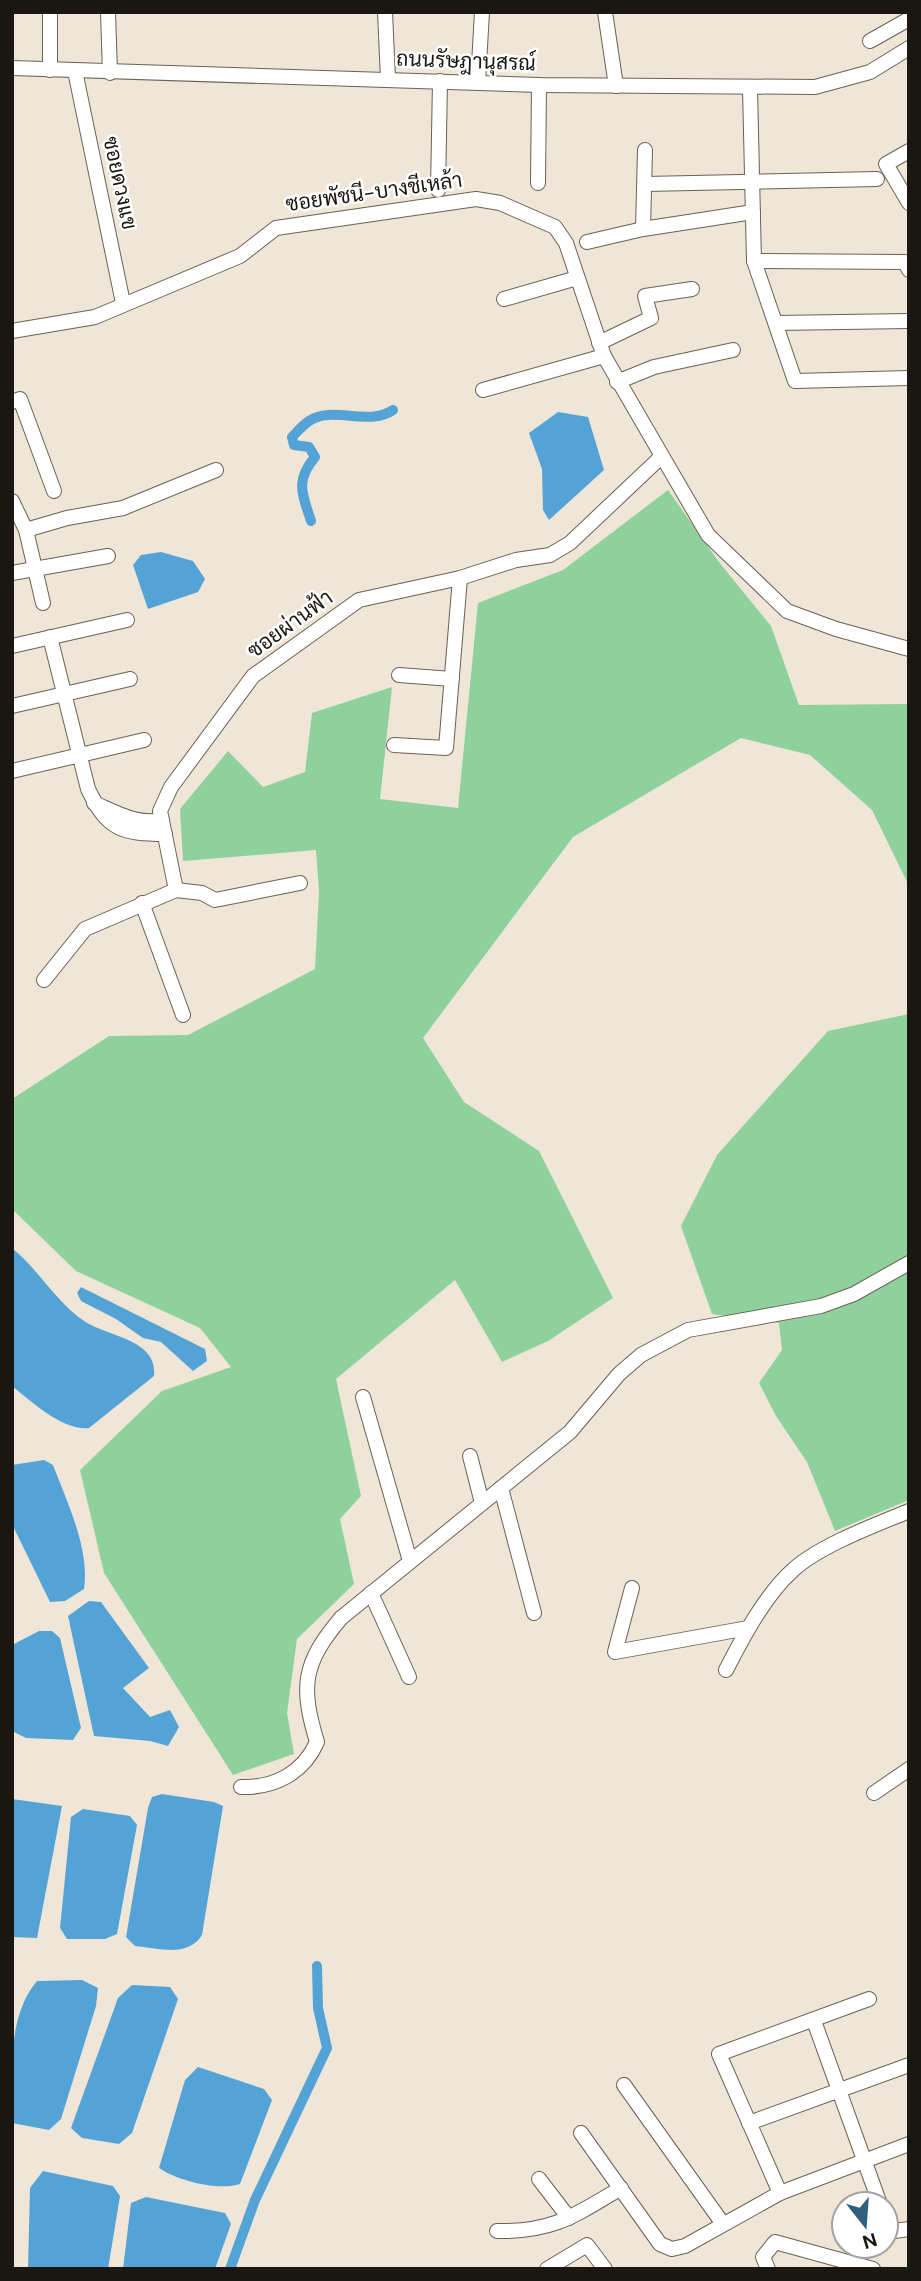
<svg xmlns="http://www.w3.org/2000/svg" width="921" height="2281" font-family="'DM Sans',Sarabun,sans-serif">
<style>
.green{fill:#8fd19c}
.water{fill:#54a3d6}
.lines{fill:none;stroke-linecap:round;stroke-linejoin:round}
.canal{stroke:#54a3d6;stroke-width:10}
.minor-casing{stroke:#696155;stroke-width:16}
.minor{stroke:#fff;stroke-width:14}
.labels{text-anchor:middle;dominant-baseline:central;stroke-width:5;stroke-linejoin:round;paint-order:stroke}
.street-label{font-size:21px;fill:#1a1612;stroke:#fff}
</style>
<rect width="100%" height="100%" fill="#f0e6d8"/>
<g class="green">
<polygon points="668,490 719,562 771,626 799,705 909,704 909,886 872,810 810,755 741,738 573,837 423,1038 464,1102 539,1151 613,1298 548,1341 502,1362 455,1280 336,1379 361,1496 340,1519 354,1584 297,1639 287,1713 294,1754 233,1775 104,1573 80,1470 162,1391 231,1367 200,1328 76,1271 12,1209 12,1099 109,1036 188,1035 315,969 319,892 316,850 183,861 180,809 228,751 263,787 305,772 312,713 392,687 380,799 458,808 478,603 563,570"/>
<polygon points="909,1014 909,1500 835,1531 807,1462 776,1416 759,1383 782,1350 779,1323 712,1314 681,1226 717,1155 828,1031"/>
</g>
<g class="water">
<polygon points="558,412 588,417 604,470 549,520 543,510 542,469 529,433"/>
<polygon points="161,552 193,561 205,579 198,592 148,609 133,565 141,555"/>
<path d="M12 1248C38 1269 56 1302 84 1321 108 1337 158 1339 154 1376L89 1428C63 1431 32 1402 12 1386Z"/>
<polygon points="81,1287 205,1349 207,1361 193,1371 161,1342 143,1338 116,1319 81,1301 77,1293"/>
<path d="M44 1460 53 1465C67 1502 90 1549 84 1589L65 1601 50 1602 12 1524V1465Z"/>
<polygon points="89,1601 101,1602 149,1668 123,1688 150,1717 170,1710 179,1727 168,1746 150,1741 94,1736 68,1616"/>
<polygon points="39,1631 52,1631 60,1638 81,1728 73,1740 26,1738 12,1731 12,1645"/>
<path d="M162 1794 214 1802 223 1806 202 1935C188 1958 158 1948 135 1946L126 1937 148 1808 152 1797Z"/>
<polygon points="12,1799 62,1806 37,1938 12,1937"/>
<polygon points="83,1809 130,1816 137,1825 117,1934 105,1939 67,1939 60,1928 71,1817"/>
<path d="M82 1980 98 1988 96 2006 61 2119 49 2130 12 2123C12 2077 6 2018 37 1981Z"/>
<polygon points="132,1985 170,1987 178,1999 132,2133 119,2144 82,2138 71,2128 118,1998"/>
<path d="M198 2067 264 2089 272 2100 240 2184C218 2191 178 2181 159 2168L185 2080Z"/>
<polygon points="43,2171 113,2186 120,2196 108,2269 28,2269 30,2188"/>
<polygon points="146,2197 225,2213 231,2224 215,2269 123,2269 131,2203"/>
</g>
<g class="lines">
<g class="canal">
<path d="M311 521C302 493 295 481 315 457L309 447 294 445 292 437C297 432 303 425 309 421 332 405 368 427 393 410"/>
<polyline points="230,2269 255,2200 327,2048 318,2008 317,1966"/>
</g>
<defs>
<g id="minor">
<polyline points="108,12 110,73"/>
<polyline points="385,12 388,79"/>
<polyline points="605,12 616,86"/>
<polyline points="870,41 909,19"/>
<polyline points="12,68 539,85 815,87 870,72 909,48"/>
<polyline points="50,70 50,12"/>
<polyline points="75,71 123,303"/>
<polyline points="478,82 482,12"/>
<polyline points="750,88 754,261 795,381 909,378"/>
<polyline points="909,151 886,164 909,203"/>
<polyline points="538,183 539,85"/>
<polyline points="645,184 877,179"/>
<polyline points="438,190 440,81"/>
<polyline points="643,229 645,150"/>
<polyline points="587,242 643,229 753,212"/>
<polyline points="754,261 905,262 909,270"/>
<polyline points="504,299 577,278"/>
<polyline points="776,323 909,321"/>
<polyline points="12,331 95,317 240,256 276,228 476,199 500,203 555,227 566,243 604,356 708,535 787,611 836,629 909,649"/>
<polyline points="599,343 651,318 645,296 692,289"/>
<polyline points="617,382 654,367 733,350"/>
<polyline points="483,390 604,356"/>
<polyline points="12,402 20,399 54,491"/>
<polyline points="12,501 26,530 43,603"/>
<polyline points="26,530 67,518 123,508 216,470"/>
<polyline points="12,573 108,556"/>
<path d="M50 637 88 789C107 829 121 834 165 834"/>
<polyline points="12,646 127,620"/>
<polyline points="399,675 452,679"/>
<polyline points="12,706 130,679"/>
<polyline points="394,745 446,748 460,578"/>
<polyline points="12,771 144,740"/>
<path d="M94 803C117 813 136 825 162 820"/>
<polyline points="176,890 160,811 171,787 253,676 359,600 460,578 516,560 550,555 570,543 661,457"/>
<polyline points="176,890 202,893 215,900 300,883"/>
<polyline points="142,903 183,1015"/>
<polyline points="44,980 85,929 176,890"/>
<polyline points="363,1397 410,1561"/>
<polyline points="470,1456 482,1503"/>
<polyline points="501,1488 534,1613"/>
<polyline points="632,1588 615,1652 748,1628"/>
<polyline points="371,1593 409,1677"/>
<path d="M726 1670C743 1637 765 1595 793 1570 819 1546 875 1525 909 1511"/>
<path d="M241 1787C273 1788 303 1774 317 1742 300 1686 303 1663 341 1618L570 1432 619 1374 641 1355 688 1330 821 1306 854 1294 909 1263"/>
<polyline points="874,1793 909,1769"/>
<polyline points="814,2021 880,2204"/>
<polyline points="624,2085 723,2224"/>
<polyline points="749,2123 909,2065"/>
<polyline points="581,2133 660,2244 672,2249 685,2246 780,2193 909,2144"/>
<polyline points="539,2179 569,2218"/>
<polyline points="780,2193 719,2054 869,1999"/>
<polyline points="886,2220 894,2231 909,2229"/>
<path d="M497 2231C553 2232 574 2216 621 2188"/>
<polyline points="547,2269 587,2245 605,2269"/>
<polyline points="768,2269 763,2257 775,2242 873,2269"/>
</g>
</defs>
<use href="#minor" class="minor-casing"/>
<use href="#minor" class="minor"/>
</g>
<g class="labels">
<g class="street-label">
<text transform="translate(466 61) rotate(2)">ถนนรัษฎานุสรณ์</text>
<text transform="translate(120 183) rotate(78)">ซอยดวงแข</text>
<text transform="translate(374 192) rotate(-8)">ซอยพัชนี-บางชีเหล้า</text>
<text transform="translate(290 624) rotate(-36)">ซอยผ่านฟ้า</text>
</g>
</g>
<rect width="921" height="2281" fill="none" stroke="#1a1612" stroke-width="28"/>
<g transform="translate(865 2225) rotate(163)"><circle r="33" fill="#ffffff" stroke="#a3a2a0" stroke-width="2"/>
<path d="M0-5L12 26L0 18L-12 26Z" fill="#2e607d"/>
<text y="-10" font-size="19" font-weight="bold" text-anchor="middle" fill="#1a1612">N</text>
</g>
</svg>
